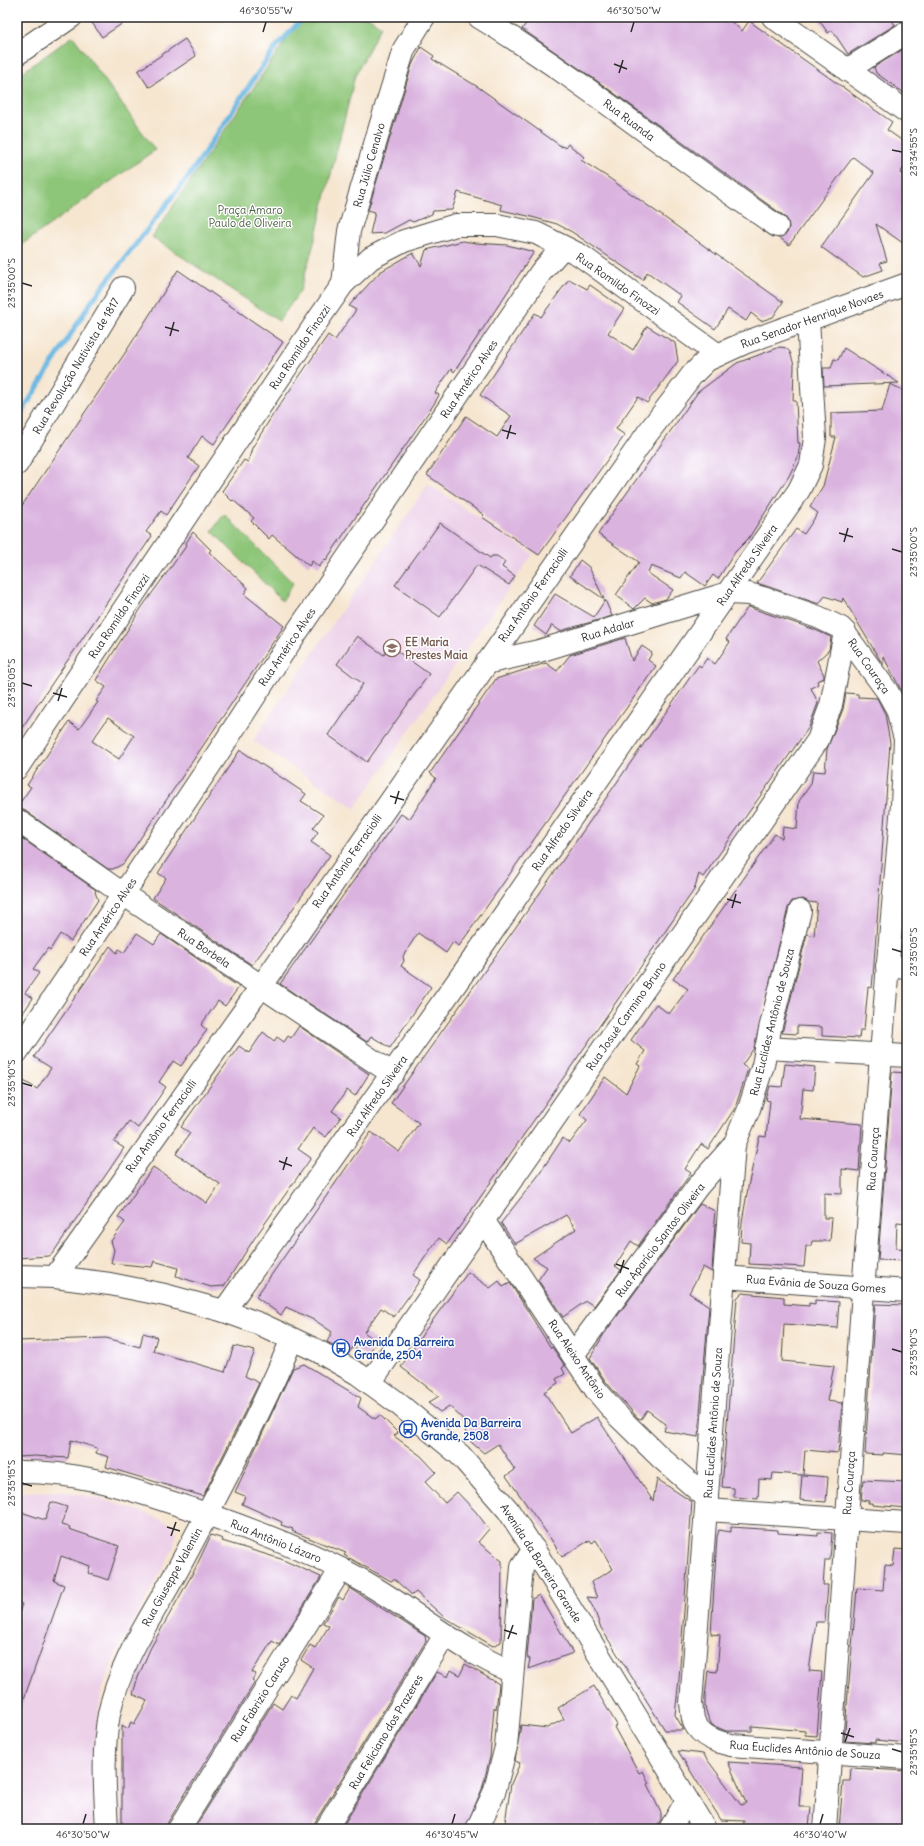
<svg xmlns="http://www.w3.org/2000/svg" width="924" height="1846" font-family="Delius,sans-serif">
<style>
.built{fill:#edd1e9}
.green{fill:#8ec679;stroke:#5c7852}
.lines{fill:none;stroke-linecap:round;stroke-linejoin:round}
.stream{stroke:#69b7e3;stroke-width:5}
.building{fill:#dab3df;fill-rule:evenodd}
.minor-casing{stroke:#494744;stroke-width:24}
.major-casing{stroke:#494744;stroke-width:24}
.minor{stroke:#fff;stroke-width:22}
.major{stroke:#fff;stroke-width:22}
.ticks{fill:none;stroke:#2b2b2b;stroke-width:1.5}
.labels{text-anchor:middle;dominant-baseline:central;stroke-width:3;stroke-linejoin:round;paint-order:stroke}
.street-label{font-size:11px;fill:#2b2b2b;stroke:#fff}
.park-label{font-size:11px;fill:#4e6146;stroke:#fff}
.education-label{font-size:11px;font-weight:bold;fill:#785e54;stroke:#fff;text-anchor:start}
.transit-label{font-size:11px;font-weight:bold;fill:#164399;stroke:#fff;text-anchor:start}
.neatline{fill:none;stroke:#2b2b2b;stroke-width:1.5}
.ticks-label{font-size:10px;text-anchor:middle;fill:#2b2b2b}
</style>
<rect width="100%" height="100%" fill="#fff"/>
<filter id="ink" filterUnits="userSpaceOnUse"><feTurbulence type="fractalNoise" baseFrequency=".025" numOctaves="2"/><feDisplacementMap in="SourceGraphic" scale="8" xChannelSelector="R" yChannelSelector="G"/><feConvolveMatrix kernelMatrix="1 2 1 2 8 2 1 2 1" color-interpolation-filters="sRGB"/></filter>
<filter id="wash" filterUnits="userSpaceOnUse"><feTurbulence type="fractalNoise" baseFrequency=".012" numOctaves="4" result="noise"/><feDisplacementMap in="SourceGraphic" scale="16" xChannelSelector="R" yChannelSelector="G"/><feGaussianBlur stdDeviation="0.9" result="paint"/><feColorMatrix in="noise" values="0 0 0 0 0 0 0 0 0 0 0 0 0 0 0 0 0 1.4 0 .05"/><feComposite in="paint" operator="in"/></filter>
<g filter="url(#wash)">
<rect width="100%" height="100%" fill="#f6e6d0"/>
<g class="built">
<polygon points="428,484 533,554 355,808 253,741"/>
<polygon points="62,1491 101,1499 143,1512 172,1524 177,1533 173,1549 115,1656 101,1692 94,1744 94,1829 17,1829 17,1492"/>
</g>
<g class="green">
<polygon points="318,17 368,17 381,26 355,76 314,243 300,291 279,321 152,237 296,25"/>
<polygon points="73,36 155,150 17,248 17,76"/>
<polygon points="224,514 293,583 282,601 212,531"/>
</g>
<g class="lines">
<polyline class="stream" points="17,420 91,302 191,173 253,80 276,47 304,17"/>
</g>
<g id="blocks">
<g class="building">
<polygon points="88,17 132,17 102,37"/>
<polygon points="531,17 726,17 742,31 749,21 892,122 887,130 907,144 907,163 900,173 907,178 907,246 876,224 887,261 880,263 883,270 863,277 821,247 874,173 853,157 789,245 780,238 787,233 789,227 788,221 784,216 600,83 522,29"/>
<polygon points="817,17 890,17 895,25 848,54 832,30 828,33"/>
<polygon points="185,39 196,56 150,87 148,86 138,71"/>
<polygon points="421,47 434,56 432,59 478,87 562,147 562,146 565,148 568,144 584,157 581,160 609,178 783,302 773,317 761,321 751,313 746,321 728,309 715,329 677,302 681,296 647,272 643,280 572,232 557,224 528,216 501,210 502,205 458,192 452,210 433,211 432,214 413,222 409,220 385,233 370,234 375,212 368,210 412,65"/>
<polygon points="907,47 907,95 876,73 874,67"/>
<polygon points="463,241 475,243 507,245 534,252 454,372 451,369 435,393 439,395 434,404 326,560 325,559 319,567 312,561 309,566 272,535 269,539 251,521 254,518 233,500 232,501 222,491 244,460 248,462 252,448 274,413 328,335 335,340 356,310 349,306 355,299 380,272 413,253 421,266 426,250"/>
<polygon points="178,270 283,342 214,444 202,436 188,458 199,466 166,515 161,511 146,532 152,536 17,735 17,513 127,350"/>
<polygon points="569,279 587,289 590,285 624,309 608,333 633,350 647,326 675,343 678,361 647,403 638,397 616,429 625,435 539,555 482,517 484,515 427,475 466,416 497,437 511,416 480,395 535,313 541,317"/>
<polygon points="780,347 786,348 790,352 794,365 793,401 796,401 798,443 800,443 798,457 789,476 748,539 735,552 718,579 713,575 705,586 685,572 681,578 651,566 648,573 673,590 666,599 652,603 645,598 634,609 616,595 639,562 598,534 698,392 737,363"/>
<polygon points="844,348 899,383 824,386 823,368 831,368 834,359 838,360"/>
<polygon points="890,384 907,392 907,701 883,656 883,665 843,598 842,602 825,596 819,604 757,583 796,529 804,534 818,513 810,507 823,486 836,437 831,437 831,413 882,411"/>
<polygon points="440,523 490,558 492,556 497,556 505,562 502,567 515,576 509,585 477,565 440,617 395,585"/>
<path d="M193 532 211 550 209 552 248 588 244 594 284 626 123 864 113 869H108L24 810 17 807 31 787 27 785 69 722 79 729 98 702 96 701 106 687 96 680 142 607 187 545 186 543ZM108 718 134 736 119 759 92 741Z"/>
<polygon points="580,560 589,567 604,599 570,576"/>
<polygon points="555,594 594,617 605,600 612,616 560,631 552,625 546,635 534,626"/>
<polygon points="748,607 813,629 831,637 829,650 817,661 824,675 824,678 817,681 818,684 811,688 818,703 809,727 703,877 699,874 694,890 468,1215 447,1244 439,1238 430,1250 413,1275 420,1280 394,1317 381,1308 364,1332 377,1342 366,1356 353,1347 349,1353 327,1342 332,1332 316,1321 286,1307 281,1315 256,1297 371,1132 399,1152 419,1123 391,1103 535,900 691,676 699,665 701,667 707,658 715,664 730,642 726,639"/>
<polygon points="357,636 384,655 390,646 429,674 367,762 328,735 363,684 337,664"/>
<polygon points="625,638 632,661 642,646 652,653 648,660 656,666 459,946 453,942 446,953 418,933 403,956 404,961 401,966 431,987 390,1048 371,1036 367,1042 280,984 401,814 409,819 411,817 436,778 430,773 496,679 546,663 557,671 570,655"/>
<polygon points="846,693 858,694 858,697 877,698 885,714 890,743 873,977 872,988 868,987 864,1030 860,1030 859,1038 822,1036 822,1027 797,1026 797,1034 782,1033 807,934 814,936 817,903 809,902 803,899 792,901 788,908 754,1048 742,1065 748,1069 735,1108 708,1149 701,1144 685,1169 691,1173 638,1246 631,1241 615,1266 621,1270 594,1306 586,1301 563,1317 538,1280 547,1267 533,1258 576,1229 566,1215 515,1244 501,1223 538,1176 563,1138 570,1143 587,1120 580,1114 605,1077 626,1093 640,1066 637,1064 645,1051 631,1040 656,1004 669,1014 688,989 673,979 775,834 782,839 783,827 797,829 799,801 811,784 813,771 825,772 827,749 843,709"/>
<polygon points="240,750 306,794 301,801 323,815 313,828 318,832 311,842 330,855 274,936 252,965 153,898 166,878 158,873"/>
<polygon points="17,835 96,890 95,892 98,900 71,941 60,934 50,950 48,948 33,969 39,973 25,993 33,998 17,1022"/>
<polygon points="137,933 154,944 161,934 239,987 225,1006 218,1001 201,1025 207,1030 181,1066 173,1061 159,1082 166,1087 138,1128 129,1121 114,1142 124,1148 53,1253 49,1256 17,1258 17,1077 37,1089 51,1068 34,1057 110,946 117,953 119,949 124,953"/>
<polygon points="299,1026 369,1074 355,1096 347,1090 332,1111 341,1117 326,1137 313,1128 298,1149 311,1158 254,1239 224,1286 211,1287 176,1276 178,1268 154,1261 152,1267 111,1263 114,1250 111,1241 125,1222 118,1217 153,1167 207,1203 220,1184 176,1154 190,1133 181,1127 239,1046 249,1053 263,1032 274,1041 277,1037 284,1042 288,1036 291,1038"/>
<polygon points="785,1064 815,1067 813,1090 803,1089 800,1119 862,1124 859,1171 842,1169 842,1194 824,1193 824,1218 832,1218 830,1241 812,1241 811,1246 806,1246 804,1267 749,1264 750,1243 741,1242 742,1222 749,1182 758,1142 760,1136 766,1137 770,1101 766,1100 770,1086 782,1087"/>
<polygon points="892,1072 907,1073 907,1223 897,1222 896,1248 907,1249 907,1261 878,1260"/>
<polygon points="700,1204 715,1211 714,1222 715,1223 712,1272 703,1267 689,1293 709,1306 698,1437 664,1431 666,1424 647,1410 641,1419 638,1418 606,1382 590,1358 604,1334"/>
<polygon points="468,1272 490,1288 499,1281 503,1287 510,1283 551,1348 552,1347 565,1366 562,1368 565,1374 556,1379 558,1383 544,1392 571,1433 597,1417 653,1501 657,1479 692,1502 679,1679 675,1715 684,1730 665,1730 601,1628 594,1609 587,1597 597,1598 591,1582 613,1569 596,1540 592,1543 590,1540 562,1557 549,1536 506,1476 515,1470 498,1444 484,1453 472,1443 465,1431 471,1427 449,1406 440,1412 428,1403 439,1396 401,1367 424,1332"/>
<polygon points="742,1293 784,1297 784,1304 809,1306 809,1303 815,1304 815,1300 839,1302 837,1328 784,1324 782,1361 834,1366 827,1401 842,1403 838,1453 805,1450 803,1475 828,1477 826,1502 800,1500 802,1475 773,1473 772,1480 759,1479 758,1499 734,1497 734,1488 722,1487 737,1298"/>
<polygon points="875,1304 907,1305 907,1455 883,1453 883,1455 865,1454"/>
<polygon points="143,1333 157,1337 153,1351 225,1372 234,1346 255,1351 245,1376 259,1383 203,1496 106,1467 109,1457 96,1453 97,1448 71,1440 68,1458 34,1456 19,1457 17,1436 17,1341 106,1338 140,1347"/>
<polygon points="304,1364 361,1398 358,1407 375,1419 380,1415 398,1433 394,1436 421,1456 436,1472 425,1482 445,1503 457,1492 476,1512 489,1529 478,1542 502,1561 501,1642 493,1646 445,1618 416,1592 412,1595 394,1579 391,1581 344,1555 346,1553 292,1531 293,1529 281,1525 282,1522 242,1504 245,1496 235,1492 293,1368"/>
<polygon points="863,1480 907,1482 907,1508 872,1505 872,1503 868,1503 869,1501 861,1500"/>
<polygon points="51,1502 67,1507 61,1525 70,1527 69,1529 119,1546 108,1580 88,1573 90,1566 61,1556 54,1581 64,1585 19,1713 17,1713 17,1620 22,1604 17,1602 17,1577 21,1565 17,1564 17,1526 21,1512 45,1520"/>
<polygon points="731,1527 778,1530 778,1533 818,1536 818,1532 832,1533 830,1560 825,1560 823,1585 828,1585 825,1622 816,1622 809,1671 822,1672 817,1736 805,1735 805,1731 752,1726 752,1731 726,1731 712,1725 708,1717 705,1707 705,1697 708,1671 717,1672 720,1635 711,1634 717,1537 719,1530 731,1532"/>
<polygon points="211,1535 223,1539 222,1541 281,1559 321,1577 279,1645 272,1641 252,1672 256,1674 252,1680 255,1682 195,1778 168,1822 167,1829 122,1829 122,1725 128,1729 131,1722 134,1724 147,1701 133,1694 137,1680 150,1649 195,1569"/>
<polygon points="895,1549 907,1550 907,1743 875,1740 875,1743 844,1741 857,1588 883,1590 885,1565 893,1566"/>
<polygon points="350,1588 425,1636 426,1641 315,1822 314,1829 194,1829 273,1703 282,1709 291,1695 296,1698 313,1668 301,1660 310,1645 315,1648 329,1626 323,1623 339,1597 343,1600"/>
<polygon points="539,1595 573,1653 528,1669 530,1659 527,1657 532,1599"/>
<polygon points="465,1664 499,1684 496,1709 494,1707 490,1757 482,1789 465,1829 341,1829 437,1672 448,1677 451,1670 460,1675"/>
<polygon points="594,1686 617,1725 614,1727 639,1773 643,1771 649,1783 647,1784 661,1813 661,1819 659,1823 655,1829 599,1829 598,1826 590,1829 504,1829 511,1784 520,1763 515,1761 521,1725 547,1728 564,1719 558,1708"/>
<polygon points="678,1751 703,1754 741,1805 746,1803 728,1762 802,1767 799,1807 811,1807 809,1827 767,1824 767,1829 750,1829 743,1828 744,1821 721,1820"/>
<polygon points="851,1768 907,1771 907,1829 839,1829 843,1781 850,1781"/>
</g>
</g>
</g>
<g filter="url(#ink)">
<use href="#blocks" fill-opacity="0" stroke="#494744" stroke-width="1"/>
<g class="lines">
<defs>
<g id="minor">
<path d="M479 17C583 80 677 158 777 226"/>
<polyline points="773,17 907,112"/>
<polyline points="17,54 71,17"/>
<polyline points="847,70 907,32"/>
<polyline points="343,284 349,231 386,107 404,49 424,17"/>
<polyline points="17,464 123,288"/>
<polyline points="486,663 539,651 728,593 749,594 763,598 818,617 841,628 887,691 897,709 905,739 902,805 889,950 862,1305 825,1829"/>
<polyline points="17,768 320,317 343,284 371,258 404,241 456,225 497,225 536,233 580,255 718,355"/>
<polyline points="17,820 123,894 393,1074"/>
<path d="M800 911 770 1029 763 1065 749 1109 734 1145 691 1703C692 1709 692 1717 694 1722 701 1737 717 1742 731 1745L907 1758"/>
<polyline points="887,966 907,968"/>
<polyline points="766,1048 907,1056"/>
<polyline points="17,1052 216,756 282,654 541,272 563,247"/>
<polyline points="483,1220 596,1390 619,1417 660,1457 707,1498"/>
<polyline points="55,1277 244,1011 647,434 692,375 707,360 744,343 907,284"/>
<polyline points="724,1277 907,1291"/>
<polyline points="224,1311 481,948 799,490 811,465 815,438 808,320"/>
<polyline points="573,1355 698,1186 734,1145"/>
<polyline points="370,1383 818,740 831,705 845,632"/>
<path d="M17 1472C74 1471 117 1485 170 1502 233 1522 305 1548 363 1581 414 1610 458 1649 512 1672"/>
<polyline points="706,1510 907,1523"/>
<path d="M107 1829C105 1791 102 1752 109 1714 120 1660 153 1615 179 1567 219 1492 259 1417 292 1339"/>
<polyline points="179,1829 341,1569"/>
<polyline points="326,1829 445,1635"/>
<polyline points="477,1829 494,1793 506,1747 522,1567 534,1549"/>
<polyline points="670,1829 687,1800"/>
</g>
<polyline id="major" points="17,1276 55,1277 110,1284 165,1295 224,1311 260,1324 316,1350 358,1374 395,1401 460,1455 508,1510 547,1570 705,1829"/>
</defs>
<use href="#minor" class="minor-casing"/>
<use href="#major" class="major-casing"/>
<use href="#minor" class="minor"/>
<use href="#major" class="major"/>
</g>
</g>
<path class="ticks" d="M263 32 266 22M631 32 634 22M614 64 627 69M619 73 623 60M892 150 902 152M22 283 32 286M165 327 179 331M170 336 174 322M502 430 516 434M507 439 511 425M839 533 853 537M844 542 848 528M892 549 902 552M22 683 32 686M53 693 67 697M58 701 62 688M390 796 404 800M395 804 399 791M727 899 741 903M732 908 736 894M892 949 902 952M22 1083 32 1086M279 1161 292 1166M283 1170 287 1157M616 1264 629 1269M620 1273 624 1260M892 1349 902 1352M22 1483 32 1486M167 1527 180 1531M171 1536 176 1522M504 1630 517 1634M508 1639 513 1625M841 1733 854 1737M845 1742 850 1728M892 1749 902 1752M83 1824 86 1814M452 1824 455 1814M820 1824 823 1814"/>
<defs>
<symbol id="school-ring" viewBox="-11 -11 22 22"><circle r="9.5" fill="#fff" stroke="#8d6e63" stroke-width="1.5"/><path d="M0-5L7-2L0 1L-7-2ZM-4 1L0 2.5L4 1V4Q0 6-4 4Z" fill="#8d6e63"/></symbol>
<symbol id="bus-ring" viewBox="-11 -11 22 22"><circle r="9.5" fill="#fff" stroke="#1a4fb4" stroke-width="1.5"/><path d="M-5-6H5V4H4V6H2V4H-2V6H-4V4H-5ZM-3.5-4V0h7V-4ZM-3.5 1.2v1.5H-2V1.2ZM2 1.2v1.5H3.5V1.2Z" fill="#1a4fb4"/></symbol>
</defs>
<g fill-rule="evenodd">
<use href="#school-ring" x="382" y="638" width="20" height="20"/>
<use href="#bus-ring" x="331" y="1338" width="20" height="20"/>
<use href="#bus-ring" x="398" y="1419" width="20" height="20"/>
</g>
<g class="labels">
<g class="street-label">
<text transform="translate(629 120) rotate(37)">Rua Ruanda</text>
<text transform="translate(369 165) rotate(-74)">Rua Júlio Cenalvo</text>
<text transform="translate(618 284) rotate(35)">Rua Romildo Finozzi</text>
<text transform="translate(812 319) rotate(-20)">Rua Senador Henrique Novaes</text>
<text transform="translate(300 347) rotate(-56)">Rua Romildo Finozzi</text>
<text transform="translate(76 366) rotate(-59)">Rua Revolução Nativista de 1817</text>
<text transform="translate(469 379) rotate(-56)">Rua Américo Alves</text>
<text transform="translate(747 565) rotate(-55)">Rua Alfredo Silveira</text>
<text transform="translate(533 595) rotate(-55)">Rua Antônio Ferraciolli</text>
<text transform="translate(119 616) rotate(-56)">Rua Romildo Finozzi</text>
<text transform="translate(608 630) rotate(-17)">Rua Adalar</text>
<text transform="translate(287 647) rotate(-56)">Rua Américo Alves</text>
<text transform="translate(869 666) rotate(55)">Rua Couraça</text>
<text transform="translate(562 830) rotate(-55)">Rua Alfredo Silveira</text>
<text transform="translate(347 861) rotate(-55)">Rua Antônio Ferraciolli</text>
<text transform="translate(108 917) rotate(-56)">Rua Américo Alves</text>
<text transform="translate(204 948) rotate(34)">Rua Borbela</text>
<text transform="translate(626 1016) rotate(-55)">Rua Josué Carmino Bruno</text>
<text transform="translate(772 1022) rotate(-76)">Rua Euclides Antônio de Souza</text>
<text transform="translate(377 1096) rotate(-55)">Rua Alfredo Silveira</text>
<text transform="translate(161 1126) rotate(-54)">Rua Antônio Ferraciolli</text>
<text transform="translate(873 1159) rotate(-86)">Rua Couraça</text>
<text transform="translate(660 1240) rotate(-53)">Rua Aparício Santos Oliveira</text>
<text transform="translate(816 1284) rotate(4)">Rua Evânia de Souza Gomes</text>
<text transform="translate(577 1359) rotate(56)">Rua Aleixo Antônio</text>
<text transform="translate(713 1423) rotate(-86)">Rua Euclides Antônio de Souza</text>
<text transform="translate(849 1483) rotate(-86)">Rua Couraça</text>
<text transform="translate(276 1541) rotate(22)">Rua Antônio Lázaro</text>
<text transform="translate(541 1563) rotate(57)">Avenida da Barreira Grande</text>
<text transform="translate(172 1577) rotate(-61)">Rua Giuseppe Valentin</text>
<text transform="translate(260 1699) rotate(-58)">Rua Fabrizio Caruso</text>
<text transform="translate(386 1732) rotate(-59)">Rua Feliciano dos Prazeres</text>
<text transform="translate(805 1750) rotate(4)">Rua Euclides Antônio de Souza</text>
</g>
<g class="park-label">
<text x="250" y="210">Praça Amaro<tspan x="250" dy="13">Paulo de Oliveira</tspan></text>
</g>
<g class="education-label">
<text x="405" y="642">EE Maria<tspan x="405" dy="13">Prestes Maia</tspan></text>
</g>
<g class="transit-label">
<text x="354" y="1342">Avenida Da Barreira<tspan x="354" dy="13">Grande, 2504</tspan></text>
<text x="421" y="1423">Avenida Da Barreira<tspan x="421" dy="13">Grande, 2508</tspan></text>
</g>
</g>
<rect width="924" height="1846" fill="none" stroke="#fff" stroke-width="44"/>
<rect x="22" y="22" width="880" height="1802" class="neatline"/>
<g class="ticks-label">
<text x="266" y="14">46°30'55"W</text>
<text x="634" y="14">46°30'50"W</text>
<text transform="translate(913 152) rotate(-90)" y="4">23°34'55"S</text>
<text transform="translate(11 283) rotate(-90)" y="4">23°35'00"S</text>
<text transform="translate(913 552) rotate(-90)" y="4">23°35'00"S</text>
<text transform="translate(11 683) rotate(-90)" y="4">23°35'05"S</text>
<text transform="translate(913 952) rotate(-90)" y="4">23°35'05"S</text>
<text transform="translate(11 1083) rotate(-90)" y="4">23°35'10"S</text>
<text transform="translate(913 1352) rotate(-90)" y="4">23°35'10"S</text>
<text transform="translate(11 1483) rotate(-90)" y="4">23°35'15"S</text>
<text transform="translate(913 1752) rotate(-90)" y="4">23°35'15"S</text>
<text x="83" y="1838">46°30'50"W</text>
<text x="452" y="1838">46°30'45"W</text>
<text x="820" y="1838">46°30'40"W</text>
</g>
</svg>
